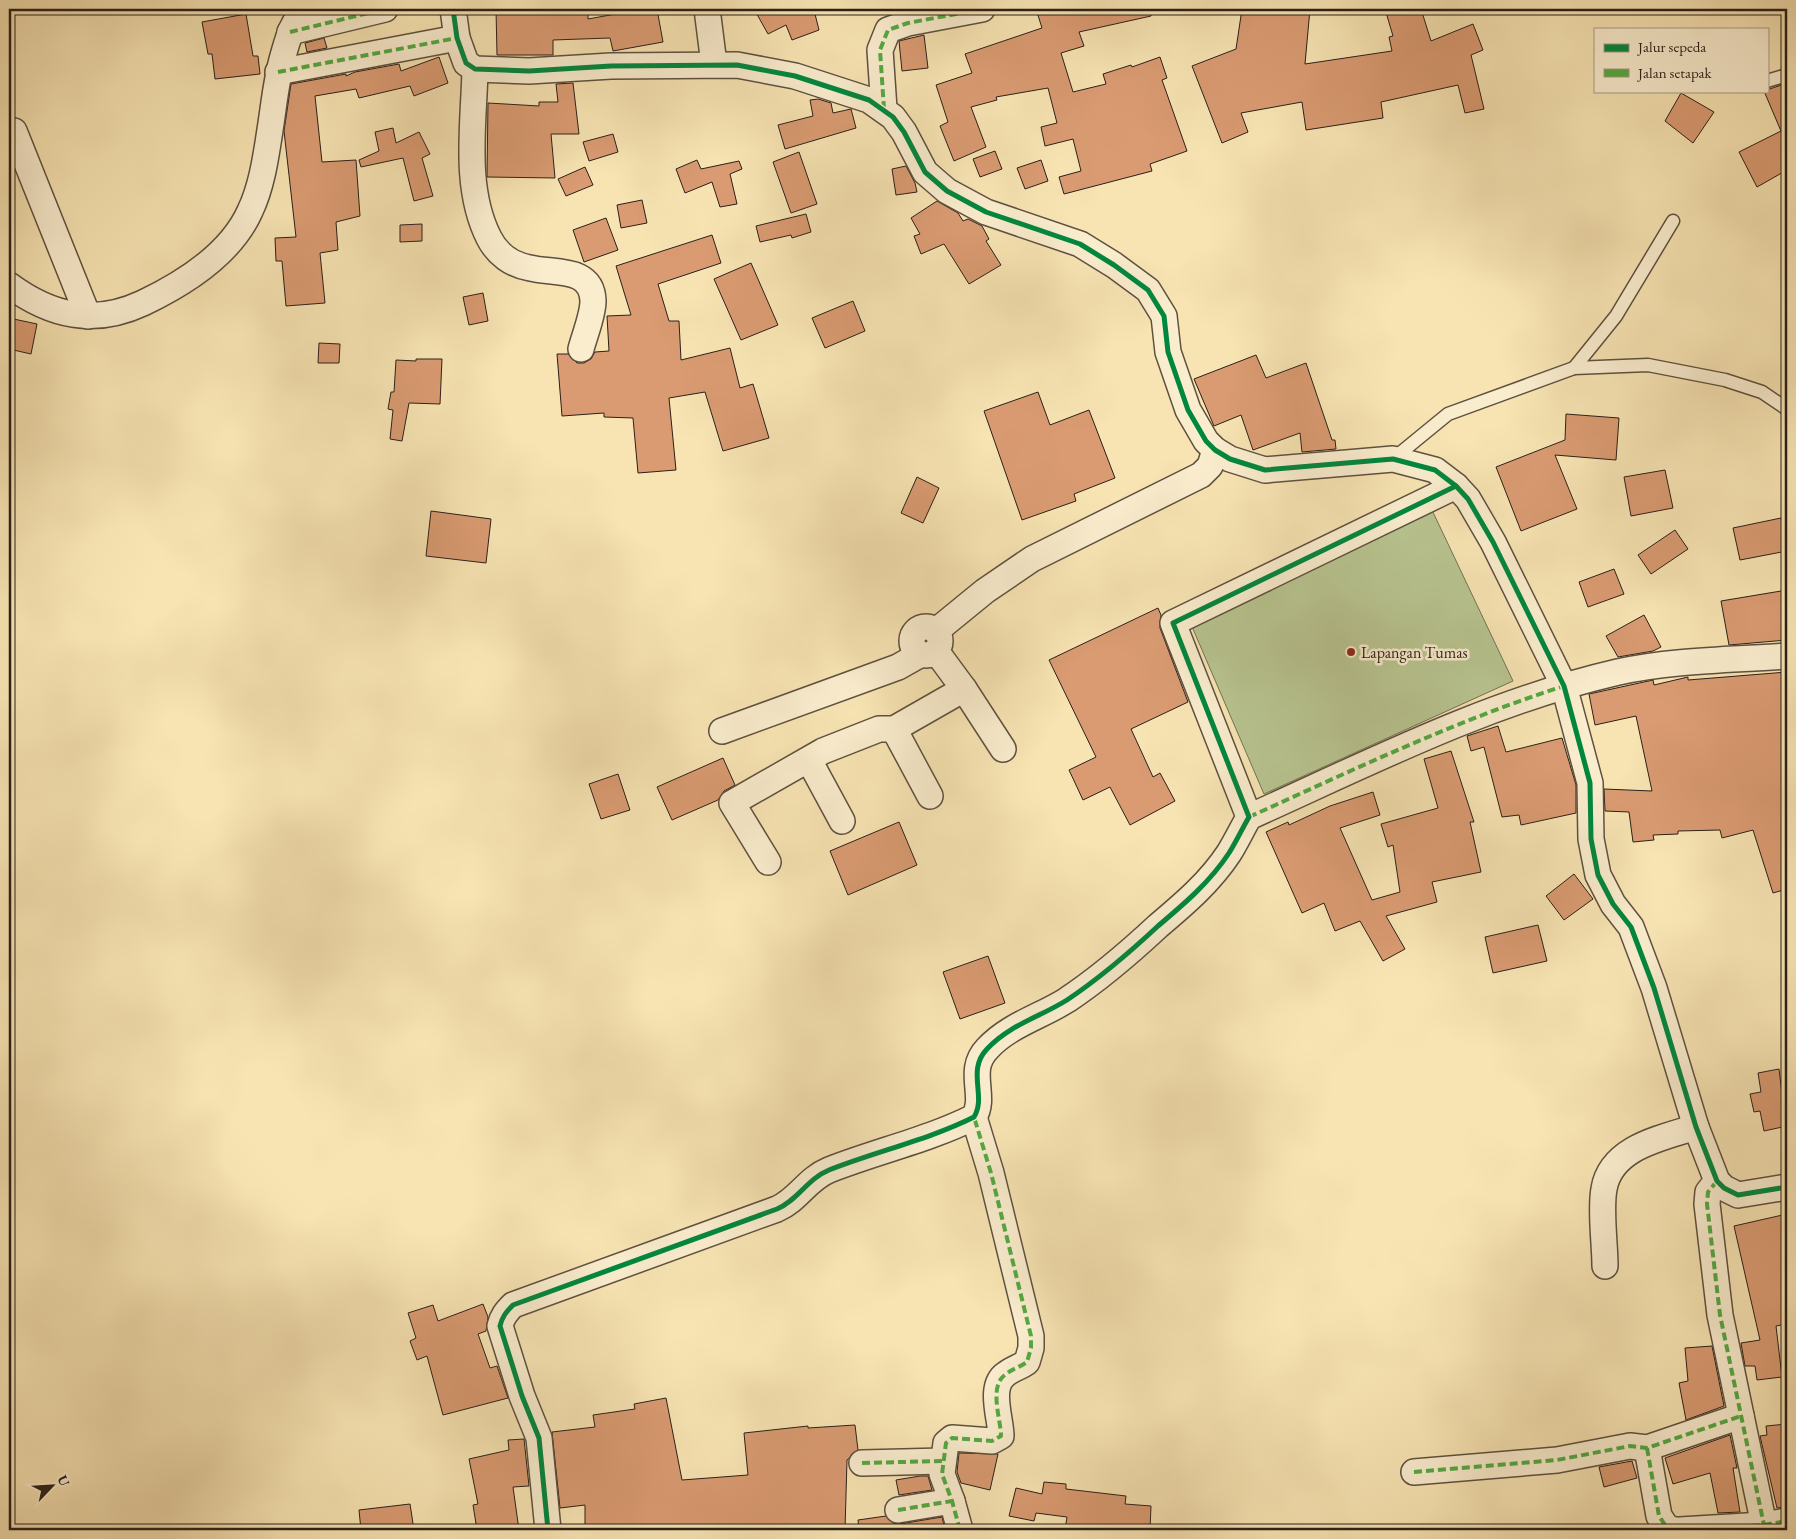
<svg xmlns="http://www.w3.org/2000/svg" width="1796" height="1539" font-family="'EB Garamond',serif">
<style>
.green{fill:#b8c591;stroke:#717255}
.building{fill:#da9b72;stroke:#2a2019}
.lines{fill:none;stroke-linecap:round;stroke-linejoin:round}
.service-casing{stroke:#5e5140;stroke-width:15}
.minor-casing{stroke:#5e5140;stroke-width:28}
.service{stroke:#faedce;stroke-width:12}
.minor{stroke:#faedce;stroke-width:25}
.quiet{stroke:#53aa42;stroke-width:4;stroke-dasharray:8 4;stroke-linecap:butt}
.cycleway-casing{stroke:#faedce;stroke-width:8}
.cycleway{stroke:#00873e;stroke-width:5}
.poi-dot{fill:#8f2418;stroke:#faedce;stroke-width:2}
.labels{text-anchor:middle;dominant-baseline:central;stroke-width:5;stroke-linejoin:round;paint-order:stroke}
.poi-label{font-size:16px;fill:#2a2019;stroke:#faedce;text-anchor:start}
</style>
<rect width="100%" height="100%" fill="#f8e4b3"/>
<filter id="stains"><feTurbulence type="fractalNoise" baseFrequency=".004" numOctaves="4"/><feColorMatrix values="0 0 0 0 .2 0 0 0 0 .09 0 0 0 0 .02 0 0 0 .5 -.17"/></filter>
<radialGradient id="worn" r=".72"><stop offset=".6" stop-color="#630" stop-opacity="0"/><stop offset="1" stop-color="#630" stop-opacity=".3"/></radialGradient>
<polygon class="green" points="1431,508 1513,681 1264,794 1190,622"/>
<g class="building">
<polygon points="496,9 588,9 588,19 643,9 657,9 663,42 613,51 610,38 553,40 553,55 497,55"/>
<polygon points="754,9 817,9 814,10 819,30 792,40 786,25 768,34"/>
<polygon points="1036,9 1151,9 1151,16 1079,32 1084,46 1061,53 1073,92 1106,84 1103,74 1131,65 1132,67 1160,57 1167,78 1162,80 1187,151 1150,164 1152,171 1064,194 1059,177 1081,171 1073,139 1045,146 1041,127 1057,123 1048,88 996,97 997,100 971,107 986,147 954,161 940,126 948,122 936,85 972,73 965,54 1042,28"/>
<polygon points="1242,9 1310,9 1305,64 1392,51 1389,37 1393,36 1385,9 1421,9 1431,41 1473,24 1483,50 1471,55 1484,109 1465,113 1458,85 1381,102 1383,118 1306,130 1302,102 1241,113 1248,132 1222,143 1192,66 1236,49"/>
<polygon points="246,14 253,56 258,56 260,74 215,79 212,54 208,54 202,22"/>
<polygon points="924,35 928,68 902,71 899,41"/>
<polygon points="324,38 327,48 307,52 305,43"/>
<polygon points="439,57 448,83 414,96 410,86 359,98 356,89 315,96 322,162 356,160 360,216 336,222 338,250 320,253 325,303 286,306 282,261 276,261 275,238 296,237 284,131 291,84 346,74 346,76 355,72 399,64 401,71"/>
<polygon points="573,83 579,134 551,134 555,178 487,177 488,103 539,106 539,102 558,102 556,84"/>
<polygon points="1787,83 1787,170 1757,187 1739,152 1781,131 1764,91"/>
<polygon points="1681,93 1714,112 1693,143 1665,121"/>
<polygon points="818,99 831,103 833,113 851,109 856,128 785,149 778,125 813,116 810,100"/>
<polygon points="393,128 396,143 419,132 430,154 422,158 433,196 414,201 403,158 361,167 359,160 379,151 375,132"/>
<polygon points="613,134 618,152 589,161 583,142"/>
<polygon points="995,151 1002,169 980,177 973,159"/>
<polygon points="799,152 817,204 791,213 773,162"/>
<polygon points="697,160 701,169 739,161 742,169 730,174 737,204 720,207 712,182 685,193 676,169"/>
<polygon points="1041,160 1048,181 1025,189 1017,168"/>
<polygon points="906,166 915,183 917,192 896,195 892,169"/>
<polygon points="585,167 593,185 566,196 558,179"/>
<polygon points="642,200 647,223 621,228 617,205"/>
<polygon points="937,201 958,213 963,221 968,219 982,226 989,239 986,241 1001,265 969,284 944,244 921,254 914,236 920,234 911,218"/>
<polygon points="806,214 811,232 792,238 791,235 760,242 756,226"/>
<polygon points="606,218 618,250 584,262 573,230"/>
<polygon points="422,224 422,241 400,242 400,225"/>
<polygon points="712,235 721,263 658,284 669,321 679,321 681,360 730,348 740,388 753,384 769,438 723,451 705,392 669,398 676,470 638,473 633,418 604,417 604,413 562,416 557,354 568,354 577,363 584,363 591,359 595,352 609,351 607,316 631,315 616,266"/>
<polygon points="751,263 778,325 741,340 714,279"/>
<polygon points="483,293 488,321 469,325 463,297"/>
<polygon points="853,301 865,331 825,348 812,318"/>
<polygon points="9,318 37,324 31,354 9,349"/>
<polygon points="319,343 340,344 339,363 318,363"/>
<polygon points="1256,355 1266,378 1306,363 1332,440 1335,440 1336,449 1302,452 1300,433 1253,450 1241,415 1214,426 1194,379"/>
<polygon points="416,359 442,359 440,404 409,403 402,441 390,439 393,410 388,409 391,392 394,392 396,360 416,361"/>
<polygon points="1038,392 1050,425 1089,410 1115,478 1074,494 1076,501 1022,520 984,411"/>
<polygon points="1566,414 1619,418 1616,460 1555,455 1577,509 1521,531 1496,467 1565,440"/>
<polygon points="1665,470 1673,508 1631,516 1624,477"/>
<polygon points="917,477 939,488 923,523 901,513"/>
<polygon points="431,511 491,519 486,563 426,556"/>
<polygon points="1781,518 1787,551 1740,560 1733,528"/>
<polygon points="1675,530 1688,549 1651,574 1638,555"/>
<polygon points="1614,569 1624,594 1588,607 1579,582"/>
<polygon points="1787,590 1787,640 1729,645 1721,601"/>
<polygon points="1158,608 1161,615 1160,628 1188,702 1131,729 1153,777 1160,773 1175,801 1130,825 1110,787 1083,800 1069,770 1096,757 1049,660"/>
<polygon points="1644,615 1661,647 1653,651 1618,657 1606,636"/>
<polygon points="1787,672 1787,889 1773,893 1753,830 1722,838 1720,830 1678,831 1678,834 1653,835 1654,840 1633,842 1629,812 1605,811 1604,789 1652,791 1636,716 1595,725 1589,694 1653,680 1654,685 1688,677 1688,680"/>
<polygon points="1498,726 1506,752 1562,738 1576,785 1576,813 1521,825 1519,815 1502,817 1484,747 1471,751 1467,736"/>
<polygon points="1451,751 1474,822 1470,822 1481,872 1432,882 1437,902 1386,916 1405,949 1383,961 1360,921 1335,931 1324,903 1302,913 1266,832 1288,822 1289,825 1330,806 1373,792 1380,815 1340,828 1372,900 1400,892 1393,845 1388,847 1381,824 1438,808 1424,759"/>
<polygon points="723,758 735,785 724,791 718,800 672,820 657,787"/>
<polygon points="618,774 630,810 601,819 589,784"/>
<polygon points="899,822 917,865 848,895 830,851"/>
<polygon points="1574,874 1593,899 1564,920 1546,896"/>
<polygon points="1538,925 1547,961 1493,973 1485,937"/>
<polygon points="988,956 1005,1003 960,1019 943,972"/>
<polygon points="1779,1069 1782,1094 1787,1093 1787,1126 1764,1131 1760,1111 1754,1112 1750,1094 1761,1092 1758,1073"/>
<polygon points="1787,1214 1787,1324 1776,1326 1782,1377 1757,1380 1755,1366 1745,1366 1741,1343 1760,1340 1734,1226"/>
<polygon points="483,1304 488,1317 486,1331 478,1334 490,1368 497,1366 508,1398 443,1415 427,1356 417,1360 410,1341 416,1338 408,1313 433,1305 438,1321"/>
<polygon points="1712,1346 1724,1406 1686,1420 1679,1383 1688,1381 1685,1348"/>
<polygon points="666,1398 682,1480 748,1475 744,1433 808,1426 808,1428 855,1425 858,1450 847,1460 845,1530 585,1530 585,1505 560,1508 552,1432 595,1427 593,1415 635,1409 634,1404"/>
<polygon points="1787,1424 1787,1507 1777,1508 1760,1436 1767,1435 1766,1426"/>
<polygon points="1730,1435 1737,1468 1733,1468 1740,1512 1718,1513 1710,1473 1673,1484 1665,1458"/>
<polygon points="524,1439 529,1486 513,1487 519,1530 477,1530 473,1505 478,1504 469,1459 509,1450 508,1440"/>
<polygon points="959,1453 998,1454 990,1490 961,1483 957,1472"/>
<polygon points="1632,1461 1637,1478 1604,1487 1599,1467"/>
<polygon points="920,1476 928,1476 932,1490 899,1495 896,1480"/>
<polygon points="1044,1482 1066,1484 1066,1489 1126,1496 1125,1504 1151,1506 1150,1530 1065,1530 1067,1517 1036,1513 1034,1521 1009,1516 1016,1488 1042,1494"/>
<polygon points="410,1504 414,1530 361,1530 359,1510"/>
<polygon points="886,1516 893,1523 900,1524 942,1517 945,1530 859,1530 858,1520"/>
</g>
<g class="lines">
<defs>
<g id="service">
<polyline points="1767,81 1787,75"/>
<polyline points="1574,368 1616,316 1673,221"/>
<polyline points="1393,459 1448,414 1574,368 1648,365 1725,380 1762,392 1787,409"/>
</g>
<g id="minor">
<polyline points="453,9 457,38 466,63 475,69 529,71 611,66 737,65 795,76 869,100 893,117 904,132 925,172 947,191 986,212 1080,244 1114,265 1148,290 1164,316 1168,352 1188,410 1206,441 1215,450 1230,459 1265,470 1393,459 1435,470 1456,486 1468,499 1493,542 1564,686 1590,783 1591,839 1598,875 1613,904 1631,927 1654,988 1696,1127 1717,1181 1724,1188 1738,1195 1787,1187"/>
<polyline points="707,9 714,64"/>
<polyline points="290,32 385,9"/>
<path d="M475 69C474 123 463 187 489 238 497 254 512 265 530 268 553 274 592 266 593 301 593 315 585 334 581 349"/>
<polyline points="278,72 457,38"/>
<polyline points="884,109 880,50 888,30 908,23 982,9"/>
<polyline points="14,131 88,316"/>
<path d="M9 285C51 316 94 326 143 303 185 283 231 254 250 211 262 186 266 156 270 130 274 105 276 80 283 56 288 39 292 21 306 9"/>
<circle cx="926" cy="641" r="14"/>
<polyline points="936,631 985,591 1032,559 1201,475 1210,466 1215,450"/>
<polyline points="964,689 1003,749"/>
<polyline points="894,729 930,796"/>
<polyline points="722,731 898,667 921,654"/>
<polyline points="809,760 842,821"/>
<path d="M1249 817C1369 763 1488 702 1618 672 1673 660 1731 660 1787 656"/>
<polyline points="768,862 732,803 823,751 879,729 894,729 964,689 936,651"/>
<polyline points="1717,1181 1708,1192 1707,1204 1720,1315 1765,1530"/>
<path d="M1605 1266C1605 1244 1600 1210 1604 1189 1611 1147 1662 1138 1696 1127"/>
<polyline points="1647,1448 1659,1516 1667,1528 1675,1530"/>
<polyline points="862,1463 943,1461"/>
<polyline points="1414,1472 1557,1460 1630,1446 1647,1448 1741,1416"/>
<polyline points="898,1510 952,1501"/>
<path d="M548 1530 539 1438 522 1396 500 1326C502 1317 506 1312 513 1305L777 1209C798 1200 807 1179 829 1170 877 1151 928 1140 974 1117 987 1096 966 1071 987 1049 1009 1025 1040 1017 1067 1000 1100 978 1129 953 1158 926 1184 904 1210 882 1229 853 1236 842 1242 829 1249 817L1173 623 1456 486"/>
<path d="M960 1530 952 1501 942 1474 946 1443 952 1438 992 1441 1001 1436C1001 1419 988 1386 1006 1374 1012 1369 1020 1367 1027 1362L1031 1348V1336L991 1173 974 1117"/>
<polyline points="1680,1530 1763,1525 1787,1521"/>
</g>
</defs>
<use href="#service" class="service-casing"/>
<use href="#minor" class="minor-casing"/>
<use href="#service" class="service"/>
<use href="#minor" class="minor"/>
<g class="quiet">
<polyline points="290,32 385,9"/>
<polyline points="278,72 457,38"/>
<polyline points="884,109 880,50 888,30 908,23 982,9"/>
<path d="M1249 817C1353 770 1455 721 1564 686"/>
<polyline points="1717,1181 1708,1192 1707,1204 1720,1315 1765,1530"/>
<polyline points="1647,1448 1659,1516 1667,1528 1675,1530"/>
<polyline points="862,1463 943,1461"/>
<polyline points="1414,1472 1557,1460 1630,1446 1647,1448 1741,1416"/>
<polyline points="898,1510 952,1501"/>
<path d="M960 1530 952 1501 942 1474 946 1443 952 1438 992 1441 1001 1436C1001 1419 988 1386 1006 1374 1012 1369 1020 1367 1027 1362L1031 1348V1336L991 1173 974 1117"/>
<polyline points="1680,1530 1763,1525 1787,1521"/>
</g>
<defs>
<g id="cycleway">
<polyline points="453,9 457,38 466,63 475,69 529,71 611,66 737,65 795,76 869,100 893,117 904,132 925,172 947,191 986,212 1080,244 1114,265 1148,290 1164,316 1168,352 1188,410 1206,441 1215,450 1230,459 1265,470 1393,459 1435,470 1456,486 1468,499 1493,542 1564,686 1590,783 1591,839 1598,875 1613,904 1631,927 1654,988 1696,1127 1717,1181 1724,1188 1738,1195 1787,1187"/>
<path d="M548 1530 539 1438 522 1396 500 1326C502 1317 506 1312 513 1305L777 1209C798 1200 807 1179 829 1170 877 1151 928 1140 974 1117 987 1096 966 1071 987 1049 1009 1025 1040 1017 1067 1000 1100 978 1129 953 1158 926 1184 904 1210 882 1229 853 1236 842 1242 829 1249 817L1173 623 1456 486"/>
</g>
</defs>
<use href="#cycleway" class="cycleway-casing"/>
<use href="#cycleway" class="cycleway"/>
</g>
<circle class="poi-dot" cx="1351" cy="652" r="5"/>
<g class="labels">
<g class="poi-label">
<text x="1361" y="652">Lapangan Tumas</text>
</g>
</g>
<rect width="1796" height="1539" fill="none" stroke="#f8e4b3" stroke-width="30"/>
<rect x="10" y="10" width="1776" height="1519" fill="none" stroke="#2a2019" stroke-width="2.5"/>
<rect x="15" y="15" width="1766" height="1509" fill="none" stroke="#2a2019"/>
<rect x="1594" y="28" width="175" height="65" fill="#faedce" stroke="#a79b86"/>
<rect x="1604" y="44" width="25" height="8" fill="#00873e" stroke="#a79b86"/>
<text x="1638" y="52" font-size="15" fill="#2a2019">Jalur sepeda</text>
<rect x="1604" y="69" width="25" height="8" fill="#53aa42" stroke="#a79b86"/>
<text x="1638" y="78" font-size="15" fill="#2a2019">Jalan setapak</text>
<g transform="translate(52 1486) rotate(65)" stroke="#faedce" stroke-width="4" paint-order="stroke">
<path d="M0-4L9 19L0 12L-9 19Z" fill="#2a2019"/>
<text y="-8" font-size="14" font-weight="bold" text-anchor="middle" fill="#2a2019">U</text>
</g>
<rect width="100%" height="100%" filter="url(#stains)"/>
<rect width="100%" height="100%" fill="url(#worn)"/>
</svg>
